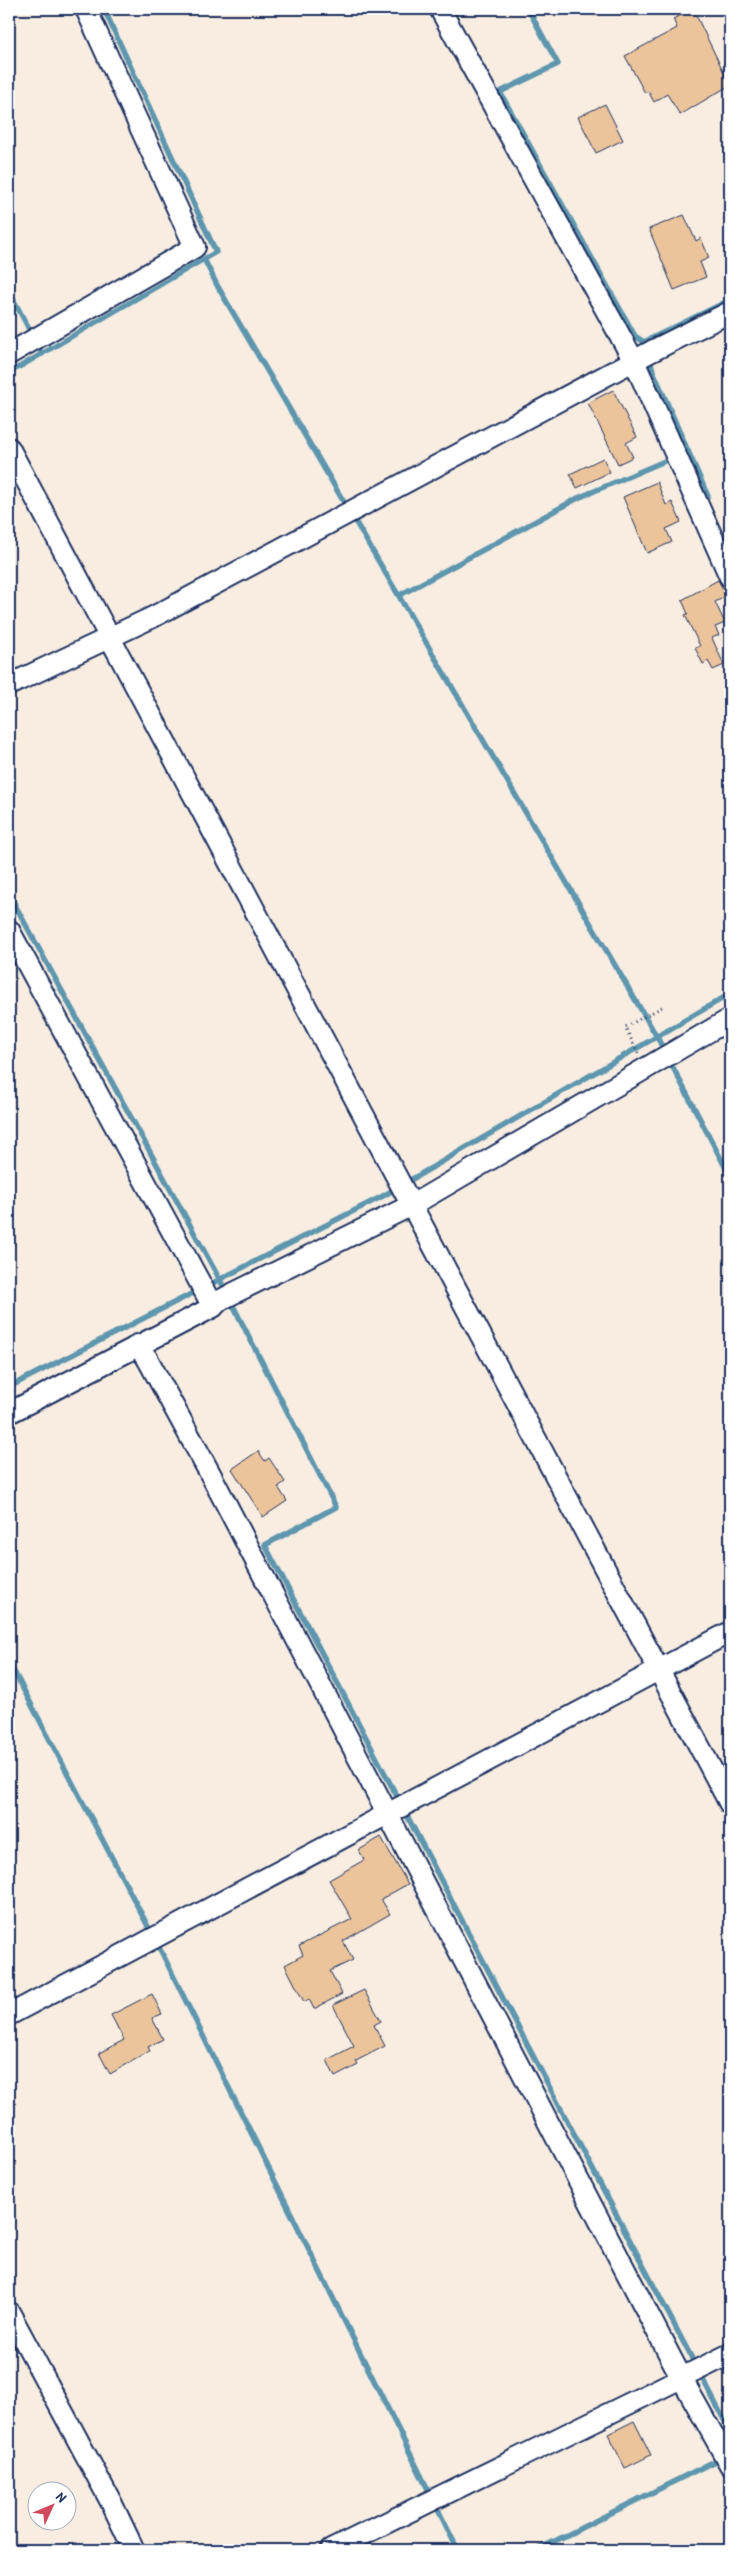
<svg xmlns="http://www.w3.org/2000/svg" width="739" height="2559" font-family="'Patrick Hand',sans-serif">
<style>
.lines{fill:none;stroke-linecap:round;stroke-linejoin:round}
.stream{stroke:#5d96ae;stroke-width:5.5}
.building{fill:#ebc49b;stroke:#1b2f5e}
.minor-casing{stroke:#1b2f5e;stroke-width:24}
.path{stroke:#1b2f5e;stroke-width:3;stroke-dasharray:1 4;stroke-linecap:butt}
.minor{stroke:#fff;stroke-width:20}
</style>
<rect width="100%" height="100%" fill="#f9ede1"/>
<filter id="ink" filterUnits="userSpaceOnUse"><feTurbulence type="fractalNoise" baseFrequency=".02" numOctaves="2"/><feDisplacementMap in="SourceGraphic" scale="10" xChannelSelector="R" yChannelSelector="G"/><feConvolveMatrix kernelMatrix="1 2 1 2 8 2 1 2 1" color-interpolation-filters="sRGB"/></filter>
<g filter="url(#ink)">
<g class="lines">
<g class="stream">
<polyline points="205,261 218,287 657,1037 730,1176"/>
<polyline points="9,291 42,354"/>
<polyline points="644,342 730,300"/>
<polyline points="9,373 216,252 104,9"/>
<polyline points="688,451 708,496"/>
<polyline points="400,595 578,498 688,451 654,373 644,342 635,336 500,92 558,64 528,9"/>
<polyline points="9,894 220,1280 336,1507 265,1545 730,2431"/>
<polyline points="9,1387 383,1196 730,994"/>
<polyline points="9,1662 162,1953 458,2550"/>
<polyline points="537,2550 723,2457"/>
</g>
</g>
<g class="building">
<polygon points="693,9 730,85 680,115 667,94 654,102 648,91 645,93 625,56 677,28 673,19"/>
<polygon points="605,104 623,140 596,153 578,117"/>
<polygon points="684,215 696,241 701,238 709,258 700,262 706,277 674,290 649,229"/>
<polygon points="613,390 637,437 626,443 633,457 618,464 588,403"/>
<polygon points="603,458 610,472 577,488 570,474"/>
<polygon points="657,482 666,505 672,502 681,522 666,529 672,542 647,553 623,497"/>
<polygon points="718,580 727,596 715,602 725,623 715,627 719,635 712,638 724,665 713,670 708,661 703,664 695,648 700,646 685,615 688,614 682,600"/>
<polygon points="258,1451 265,1461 269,1458 285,1482 278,1487 287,1501 263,1517 232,1469"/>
<polygon points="381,1837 408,1884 381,1899 390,1914 343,1941 353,1960 330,1971 342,1994 314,2009 309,1999 304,2002 285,1965 303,1955 299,1946 352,1919 329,1880 364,1860 359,1850"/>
<polygon points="364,1990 381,2021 374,2025 385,2046 356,2061 358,2065 335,2077 327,2060 354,2046 333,2005"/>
<polygon points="152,1994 162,2014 152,2018 163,2039 148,2047 150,2051 110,2074 99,2053 124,2040 111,2015"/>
<polygon points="634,2421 651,2455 625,2468 608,2434"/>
</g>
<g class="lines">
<defs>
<g id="minor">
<polyline points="440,9 634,361 730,577"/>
<polyline points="9,354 195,247 86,9"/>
<polyline points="9,448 730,1804"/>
<polyline points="9,685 153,617 652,351 730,312"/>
<polyline points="9,930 213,1307"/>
<polyline points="137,1345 147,1358 212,1477 682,2379 730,2465"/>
<polyline points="9,1413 213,1307 219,1301 232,1294 412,1205 730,1019"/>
<polyline points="9,2015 730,1632"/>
<polyline points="9,2312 111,2502 134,2550"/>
<polyline points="331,2550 730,2354"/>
</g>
</defs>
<use href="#minor" class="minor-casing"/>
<polyline class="path" points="638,1053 625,1027 664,1006"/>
<use href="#minor" class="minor"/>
</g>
</g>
<rect width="739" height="2559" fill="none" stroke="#fff" stroke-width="30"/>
<rect x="15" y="15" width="709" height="2529" fill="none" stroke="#1b2f5e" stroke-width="2" filter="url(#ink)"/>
<g transform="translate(52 2506) rotate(46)"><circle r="24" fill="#ffffff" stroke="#a4acbf"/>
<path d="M0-4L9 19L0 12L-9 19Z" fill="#d1495b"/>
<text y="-8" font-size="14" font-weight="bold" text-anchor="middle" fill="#1b2f5e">N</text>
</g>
</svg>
